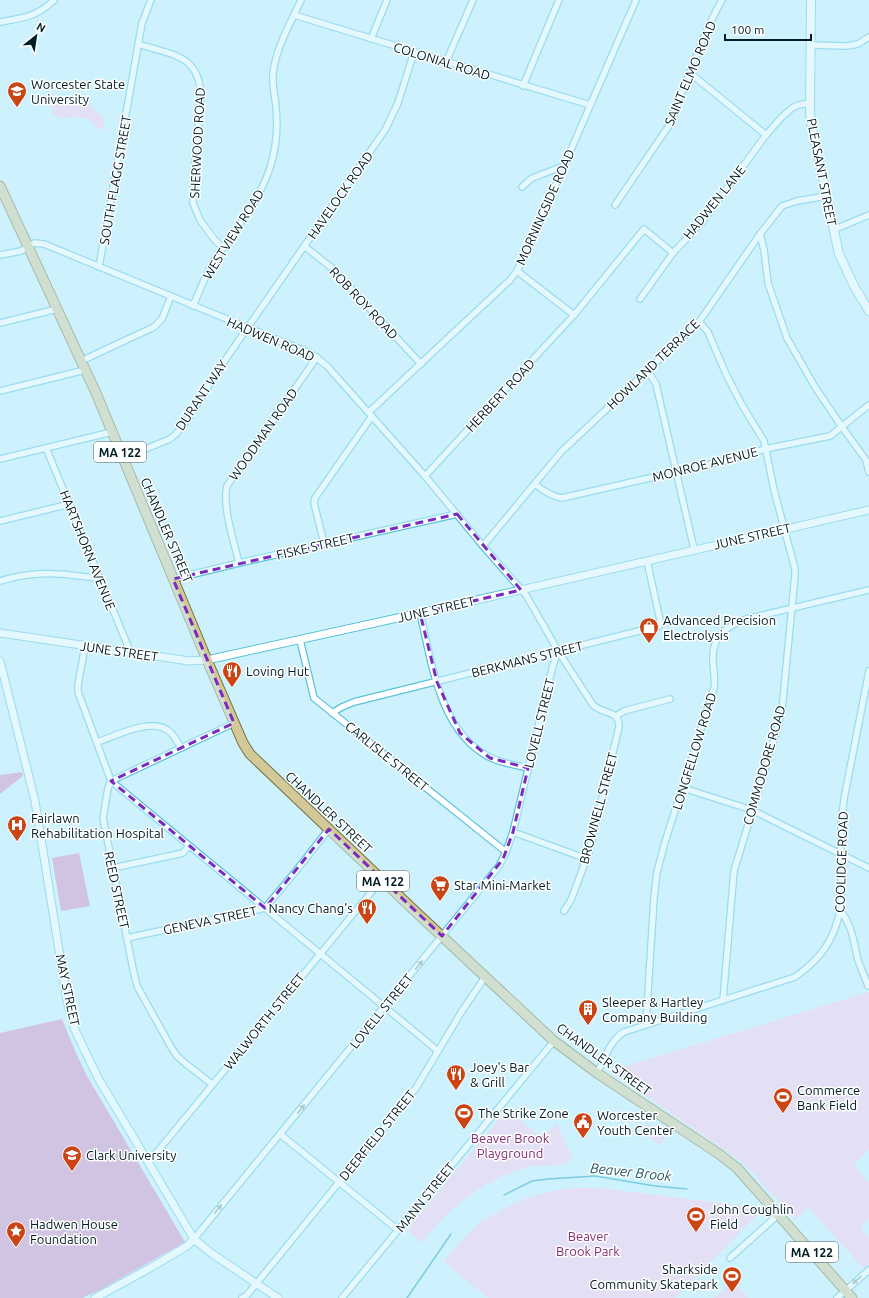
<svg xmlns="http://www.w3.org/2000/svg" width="869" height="1298" font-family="Ubuntu,sans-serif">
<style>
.green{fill:#fdcaee}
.forest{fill:#d489c0}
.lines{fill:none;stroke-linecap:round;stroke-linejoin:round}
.stream{stroke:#13a2bf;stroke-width:1.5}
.minor-casing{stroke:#5ac2dd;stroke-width:8}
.tertiary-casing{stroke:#5ac2dd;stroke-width:9}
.secondary-casing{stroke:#5ac2dd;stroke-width:10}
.primary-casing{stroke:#767441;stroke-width:11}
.minor{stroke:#fff;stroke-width:5.5}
.tertiary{stroke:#fff;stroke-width:7}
.secondary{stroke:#fff;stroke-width:8}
.primary{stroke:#d3c897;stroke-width:9}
.oneway{fill:#8c999c}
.marked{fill:none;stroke:#7b2cbf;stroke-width:3;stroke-dasharray:8 5;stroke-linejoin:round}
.labels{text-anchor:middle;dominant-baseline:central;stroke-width:3;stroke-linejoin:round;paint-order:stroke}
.shield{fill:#fff;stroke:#4c6066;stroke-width:1}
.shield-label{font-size:12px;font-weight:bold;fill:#001c24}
.street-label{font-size:13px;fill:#001c24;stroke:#fff}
.poi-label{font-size:13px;fill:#001c24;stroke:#fff;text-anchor:start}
.park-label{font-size:13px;fill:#862e73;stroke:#fff}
.water-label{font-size:14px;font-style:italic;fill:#265865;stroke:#fff}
</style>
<rect width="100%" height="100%" fill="#cdf2fd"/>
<g class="green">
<path d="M78 99C84 100 86 102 90 105 98 112 107 117 104 129L101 130C95 125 89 118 80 117 69 115 65 122 53 114L51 103Z"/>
<polygon points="869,992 869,1149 854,1164 869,1184 869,1219 860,1227 869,1238 869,1264 864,1269 808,1207 795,1220 754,1174 738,1159 609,1071"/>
<path d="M507 1109 541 1137 557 1124 573 1159 568 1160 566 1164C555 1165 543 1166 532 1166 527 1166 520 1170 515 1171 477 1185 446 1211 422 1243L407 1230Z"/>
<polygon points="649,1123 667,1135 660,1145 642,1133"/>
<path d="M572 1188H600L762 1208 763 1209 675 1298H488L444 1262 459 1243 483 1219 485 1220C511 1202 541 1191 572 1188Z"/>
<polygon points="733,1281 748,1298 714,1298"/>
</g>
<g class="forest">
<polygon points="22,772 23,776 0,794 0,775"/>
<polygon points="79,853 90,906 61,911 52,858"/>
<polygon points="62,1019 76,1053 87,1076 185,1242 100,1290 82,1298 0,1298 0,1033"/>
</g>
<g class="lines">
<g class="stream">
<polyline points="504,1195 532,1181 548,1179 595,1176 655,1186 687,1189"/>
<polyline points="407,1298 451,1234"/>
</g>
<defs>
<g id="minor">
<polyline points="294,15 590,105"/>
<path d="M0 22C23 18 37 17 54 0"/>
<polyline points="371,39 387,0"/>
<path d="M138 44C172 55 199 54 201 96L194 174 193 203 200 220 214 239 223 248"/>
<polyline points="811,45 847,46 858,44 869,37"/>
<polyline points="446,62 473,0"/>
<polyline points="690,73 766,135"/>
<polyline points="523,86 559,0"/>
<polyline points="522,187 532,178 564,166"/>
<polyline points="615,205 668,127 703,39 717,9 722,0"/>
<polyline points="833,230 869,215"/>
<polyline points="760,234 764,250 768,283 787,338 815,387 842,427 866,460 869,472"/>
<polyline points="304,246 332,268 421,364"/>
<path d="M0 255 21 251 34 243 44 244 312 354 327 366 425 476 483 546 526 595 558 651 593 705C604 715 620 710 619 727L589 852 571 900 564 911"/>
<polyline points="99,267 139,40 142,23 151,0"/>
<polyline points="517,271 574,315 644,229 673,253 703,221 766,135 781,118 792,108 798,105 810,103"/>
<polyline points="640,299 673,253"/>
<path d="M193 306C200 290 206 273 215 259 235 228 258 204 270 168 276 149 278 127 276 107 275 96 272 85 273 74 275 50 291 22 301 0"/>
<polyline points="699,322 708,332 726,374 742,405 764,441 774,490 795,569 795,575 782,710 776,733 734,871 723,1000"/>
<polyline points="0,323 57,309"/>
<polyline points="81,361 154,327 162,319 171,296"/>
<polyline points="648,371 656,384 694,549"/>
<polyline points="0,391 85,370"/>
<polyline points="369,412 510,280 517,271 527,251 636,0"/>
<polyline points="46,448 130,651"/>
<polyline points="123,458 170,439 176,434 187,420 223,363 385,130 398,103 414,52"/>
<polyline points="0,459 112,432"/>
<polyline points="425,476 574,315"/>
<path d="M535 484C543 491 551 496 562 498L724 461 765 449 830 436 869 405"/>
<polyline points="0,521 70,504"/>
<polyline points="324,543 314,503 315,498 372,416"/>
<polyline points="483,546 561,452 699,322 760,234 782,206 797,201 826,196"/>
<path d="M239 563C234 542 222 506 227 486L317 357"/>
<polyline points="173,579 239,563 457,514"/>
<path d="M0 581C38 570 62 573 101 579"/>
<path d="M420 613C432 663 439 730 489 757 501 763 515 765 528 768"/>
<polyline points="300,640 314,698 506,852"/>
<polyline points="85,646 78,685 78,692 111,781 438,1051"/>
<polyline points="332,713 342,707 354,702 659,626 660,625 660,620 647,561"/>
<polyline points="616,716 624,711 670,699"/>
<path d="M97 742C117 736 154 715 171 733 175 737 178 743 181 748"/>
<polyline points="683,788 752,810 869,868"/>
<polyline points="513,832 587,859"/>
<polyline points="113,868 183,853 189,846"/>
<path d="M840 910C853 927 853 940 858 960 861 969 865 977 868 986"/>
<polyline points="127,938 247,912 265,908 296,871 329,829"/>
<path d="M646 1024 654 898 657 872 665 842 714 688C716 676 712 667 713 656 713 635 728 626 746 619L869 590"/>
<path d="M597 1073C605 1059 610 1040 624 1032L795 977C822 958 835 939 841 906V824L844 799 869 671"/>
<polyline points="212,1084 186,1064 177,1056 171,1047 137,986 133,969 103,818 108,788 111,781 234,723"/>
<polyline points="280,1134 398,1230"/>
<polyline points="148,1163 382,879"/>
<polyline points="194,1239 499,866 506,852 513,832 553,665 558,651"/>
<polyline points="730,1258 779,1214"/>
<polyline points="242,1298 247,1295 416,1088 462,1011 485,977"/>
<polyline points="342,1298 554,1041"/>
<polyline points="837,1298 869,1270"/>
</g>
<g id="tertiary">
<polyline points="0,633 189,661 207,660 420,613 869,510"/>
<polyline points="0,661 35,801 67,1000 75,1030 98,1078 194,1239 211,1253 278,1298"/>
<polyline points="95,1298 150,1268 187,1246 194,1239"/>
</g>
<polyline id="secondary" points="811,0 810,113 812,128 839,254 854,286 869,311"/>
<polyline id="primary" points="0,186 96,393 207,660 243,743 250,754 417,913 554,1041 597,1073 719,1154 737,1168 852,1298"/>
</defs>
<use href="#minor" class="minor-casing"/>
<use href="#tertiary" class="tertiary-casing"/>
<use href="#secondary" class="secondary-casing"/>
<use href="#primary" class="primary-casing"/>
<use href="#minor" class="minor"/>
<use href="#tertiary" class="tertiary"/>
<use href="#secondary" class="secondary"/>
<use href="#primary" class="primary"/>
</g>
<defs><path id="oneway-solid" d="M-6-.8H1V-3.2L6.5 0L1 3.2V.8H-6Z"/></defs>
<g class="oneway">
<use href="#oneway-solid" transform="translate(419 965) rotate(-51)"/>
<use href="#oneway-solid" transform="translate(301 1109) rotate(-51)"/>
<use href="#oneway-solid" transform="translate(218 1209) rotate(-51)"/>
<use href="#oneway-solid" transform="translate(857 1280) rotate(139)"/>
</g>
<path d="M0 0H869V1298H0ZM457 514 521 590 420 613 437 682 460 733 490 758 528 768 513 832 503 859 442 936 329 829 265 908 111 781 234 723 173 579Z" fill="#cdf2fd" fill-opacity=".55" fill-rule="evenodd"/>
<path class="marked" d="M457 514 521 590 420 613 437 682 460 733 490 758 528 768 513 832 503 859 442 936 329 829 265 908 111 781 234 723 173 579Z"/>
<defs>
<symbol id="university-pin" viewBox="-11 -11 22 30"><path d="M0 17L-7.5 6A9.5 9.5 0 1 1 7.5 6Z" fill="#cb4414" stroke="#fff"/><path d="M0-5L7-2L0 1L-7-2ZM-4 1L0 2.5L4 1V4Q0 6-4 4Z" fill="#fff"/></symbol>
<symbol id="shop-pin" viewBox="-11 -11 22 30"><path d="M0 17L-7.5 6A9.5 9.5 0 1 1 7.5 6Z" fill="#cb4414" stroke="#fff"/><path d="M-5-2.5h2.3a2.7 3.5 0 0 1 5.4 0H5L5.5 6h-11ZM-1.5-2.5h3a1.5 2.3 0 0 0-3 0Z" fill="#fff"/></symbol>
<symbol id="restaurant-pin" viewBox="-11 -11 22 30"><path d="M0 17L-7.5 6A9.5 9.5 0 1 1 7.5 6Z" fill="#cb4414" stroke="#fff"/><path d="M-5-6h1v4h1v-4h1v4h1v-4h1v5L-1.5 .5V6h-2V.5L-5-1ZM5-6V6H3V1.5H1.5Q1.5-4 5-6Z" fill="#fff"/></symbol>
<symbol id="hospital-pin" viewBox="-11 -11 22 30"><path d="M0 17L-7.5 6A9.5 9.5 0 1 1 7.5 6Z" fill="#cb4414" stroke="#fff"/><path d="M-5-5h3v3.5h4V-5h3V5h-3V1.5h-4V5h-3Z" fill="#fff"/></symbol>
<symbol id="supermarket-pin" viewBox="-11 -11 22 30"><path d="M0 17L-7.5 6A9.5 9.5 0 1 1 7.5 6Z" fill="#cb4414" stroke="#fff"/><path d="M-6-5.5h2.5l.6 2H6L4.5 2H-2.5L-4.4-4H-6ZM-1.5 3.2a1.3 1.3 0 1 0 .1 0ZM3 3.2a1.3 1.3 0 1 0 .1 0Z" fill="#fff"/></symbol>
<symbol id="building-pin" viewBox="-11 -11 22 30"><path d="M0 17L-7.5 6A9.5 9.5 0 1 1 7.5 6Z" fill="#cb4414" stroke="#fff"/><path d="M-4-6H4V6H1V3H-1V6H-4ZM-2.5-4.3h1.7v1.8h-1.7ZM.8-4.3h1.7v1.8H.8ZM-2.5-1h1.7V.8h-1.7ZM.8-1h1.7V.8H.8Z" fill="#fff"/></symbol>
<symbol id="stadium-pin" viewBox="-11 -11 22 30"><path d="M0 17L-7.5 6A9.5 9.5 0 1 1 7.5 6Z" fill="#cb4414" stroke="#fff"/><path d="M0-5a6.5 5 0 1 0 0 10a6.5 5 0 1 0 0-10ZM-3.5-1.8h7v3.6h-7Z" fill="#fff"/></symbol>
<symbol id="civic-pin" viewBox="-11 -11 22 30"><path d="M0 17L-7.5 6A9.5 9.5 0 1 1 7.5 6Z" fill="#cb4414" stroke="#fff"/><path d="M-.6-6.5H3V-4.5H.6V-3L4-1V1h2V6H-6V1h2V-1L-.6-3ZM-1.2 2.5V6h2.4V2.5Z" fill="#fff"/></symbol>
<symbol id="sight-pin" viewBox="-11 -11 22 30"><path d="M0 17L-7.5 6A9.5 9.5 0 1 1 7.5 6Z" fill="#cb4414" stroke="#fff"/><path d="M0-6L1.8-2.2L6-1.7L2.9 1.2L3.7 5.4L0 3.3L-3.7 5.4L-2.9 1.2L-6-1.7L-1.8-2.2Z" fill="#fff"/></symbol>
</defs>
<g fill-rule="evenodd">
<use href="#university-pin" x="6" y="80" width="22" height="30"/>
<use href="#shop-pin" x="638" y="616" width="22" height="30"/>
<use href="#restaurant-pin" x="221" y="660" width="22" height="30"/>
<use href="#hospital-pin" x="6" y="814" width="22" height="30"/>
<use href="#supermarket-pin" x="429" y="874" width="22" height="30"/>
<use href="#restaurant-pin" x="356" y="897" width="22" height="30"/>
<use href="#building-pin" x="577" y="998" width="22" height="30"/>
<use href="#restaurant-pin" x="445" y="1063" width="22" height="30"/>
<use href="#stadium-pin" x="772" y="1086" width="22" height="30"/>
<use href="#stadium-pin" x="453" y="1102" width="22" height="30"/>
<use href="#civic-pin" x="572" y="1111" width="22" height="30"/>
<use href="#university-pin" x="61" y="1144" width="22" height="30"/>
<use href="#stadium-pin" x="685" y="1205" width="22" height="30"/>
<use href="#sight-pin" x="5" y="1220" width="22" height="30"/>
<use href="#stadium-pin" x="721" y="1265" width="22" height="30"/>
</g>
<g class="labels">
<g class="shield">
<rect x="94" y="442" width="52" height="20" rx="3"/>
<rect x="357" y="871" width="52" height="20" rx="3"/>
<rect x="786" y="1242" width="52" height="20" rx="3"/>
</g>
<g class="shield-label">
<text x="120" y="452">MA 122</text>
<text x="383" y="881">MA 122</text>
<text x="812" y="1252">MA 122</text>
</g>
<g class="street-label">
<text transform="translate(442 61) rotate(17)">COLONIAL ROAD</text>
<text transform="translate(690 73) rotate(-67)">SAINT ELMO ROAD</text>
<text transform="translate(197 143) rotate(-87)">SHERWOOD ROAD</text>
<text transform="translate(822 172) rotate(79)">PLEASANT STREET</text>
<text transform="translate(115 180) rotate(-80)">SOUTH FLAGG STREET</text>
<text transform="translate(340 195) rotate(-55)">HAVELOCK ROAD</text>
<text transform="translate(714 202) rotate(-51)">HADWEN LANE</text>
<text transform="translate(545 207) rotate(-66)">MORNINGSIDE ROAD</text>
<text transform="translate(233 234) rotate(-58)">WESTVIEW ROAD</text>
<text transform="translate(364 303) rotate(47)">ROB ROY ROAD</text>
<text transform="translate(271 339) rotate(23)">HADWEN ROAD</text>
<text transform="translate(653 364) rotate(-44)">HOWLAND TERRACE</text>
<text transform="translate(201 395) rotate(-56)">DURANT WAY</text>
<text transform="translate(500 395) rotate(-47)">HERBERT ROAD</text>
<text transform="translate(263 434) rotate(-55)">WOODMAN ROAD</text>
<text transform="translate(705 464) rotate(-14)">MONROE AVENUE</text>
<text transform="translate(167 530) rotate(67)">CHANDLER STREET</text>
<text transform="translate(752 536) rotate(-13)">JUNE STREET</text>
<text transform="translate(315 546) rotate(-13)">FISKE STREET</text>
<text transform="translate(88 550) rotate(68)">HARTSHORN AVENUE</text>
<text transform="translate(436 609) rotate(-13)">JUNE STREET</text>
<text transform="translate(119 651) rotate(8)">JUNE STREET</text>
<text transform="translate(527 659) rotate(-14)">BERKMANS STREET</text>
<text transform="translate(539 723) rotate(-76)">LOVELL STREET</text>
<text transform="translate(694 751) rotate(-73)">LONGFELLOW ROAD</text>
<text transform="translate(387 756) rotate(39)">CARLISLE STREET</text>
<text transform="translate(764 765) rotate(-74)">COMMODORE ROAD</text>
<text transform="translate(598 808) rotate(-75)">BROWNELL STREET</text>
<text transform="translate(329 812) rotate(43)">CHANDLER STREET</text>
<text transform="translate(841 862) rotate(-88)">COOLIDGE ROAD</text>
<text transform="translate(117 890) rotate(78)">REED STREET</text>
<text transform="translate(210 920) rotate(-12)">GENEVA STREET</text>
<text transform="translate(68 990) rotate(78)">MAY STREET</text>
<text transform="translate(381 1011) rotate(-51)">LOVELL STREET</text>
<text transform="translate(264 1021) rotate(-51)">WALWORTH STREET</text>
<text transform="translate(604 1059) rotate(36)">CHANDLER STREET</text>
<text transform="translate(377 1135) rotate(-51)">DEERFIELD STREET</text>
<text transform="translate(425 1197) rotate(-51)">MANN STREET</text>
</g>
<g class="poi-label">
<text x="31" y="84">Worcester State<tspan x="31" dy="15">University</tspan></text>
<text x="663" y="620">Advanced Precision<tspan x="663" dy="15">Electrolysis</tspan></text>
<text x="246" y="671">Loving Hut</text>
<text x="31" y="818">Fairlawn<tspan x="31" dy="15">Rehabilitation Hospital</tspan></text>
<text x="454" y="885">Star Mini-Market</text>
<text x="353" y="908" text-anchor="end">Nancy Chang's</text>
<text x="602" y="1002">Sleeper &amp; Hartley<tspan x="602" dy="15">Company Building</tspan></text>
<text x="470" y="1067">Joey's Bar<tspan x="470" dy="15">&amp; Grill</tspan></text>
<text x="797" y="1090">Commerce<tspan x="797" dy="15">Bank Field</tspan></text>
<text x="478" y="1113">The Strike Zone</text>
<text x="597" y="1115">Worcester<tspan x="597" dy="15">Youth Center</tspan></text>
<text x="86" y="1155">Clark University</text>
<text x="710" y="1209">John Coughlin<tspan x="710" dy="15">Field</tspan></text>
<text x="30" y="1224">Hadwen House<tspan x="30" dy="15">Foundation</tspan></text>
<text x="718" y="1269" text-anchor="end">Sharkside<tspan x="718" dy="15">Community Skatepark</tspan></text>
</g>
<g class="park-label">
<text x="510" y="1138">Beaver Brook<tspan x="510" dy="15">Playground</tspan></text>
<text x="588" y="1236">Beaver<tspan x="588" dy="15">Brook Park</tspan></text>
</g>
<g class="water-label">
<text transform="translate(631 1172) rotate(6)">Beaver Brook</text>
</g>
</g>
<g transform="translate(36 36) rotate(30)" stroke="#ffffff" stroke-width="3" paint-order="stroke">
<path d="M0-3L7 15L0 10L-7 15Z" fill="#001c24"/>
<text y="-6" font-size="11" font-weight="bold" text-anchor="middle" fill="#001c24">N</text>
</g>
<path d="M725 34v6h86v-6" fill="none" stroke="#001c24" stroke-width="2"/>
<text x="731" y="34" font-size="12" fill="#001c24" stroke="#ffffff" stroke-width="3" paint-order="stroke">100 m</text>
</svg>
